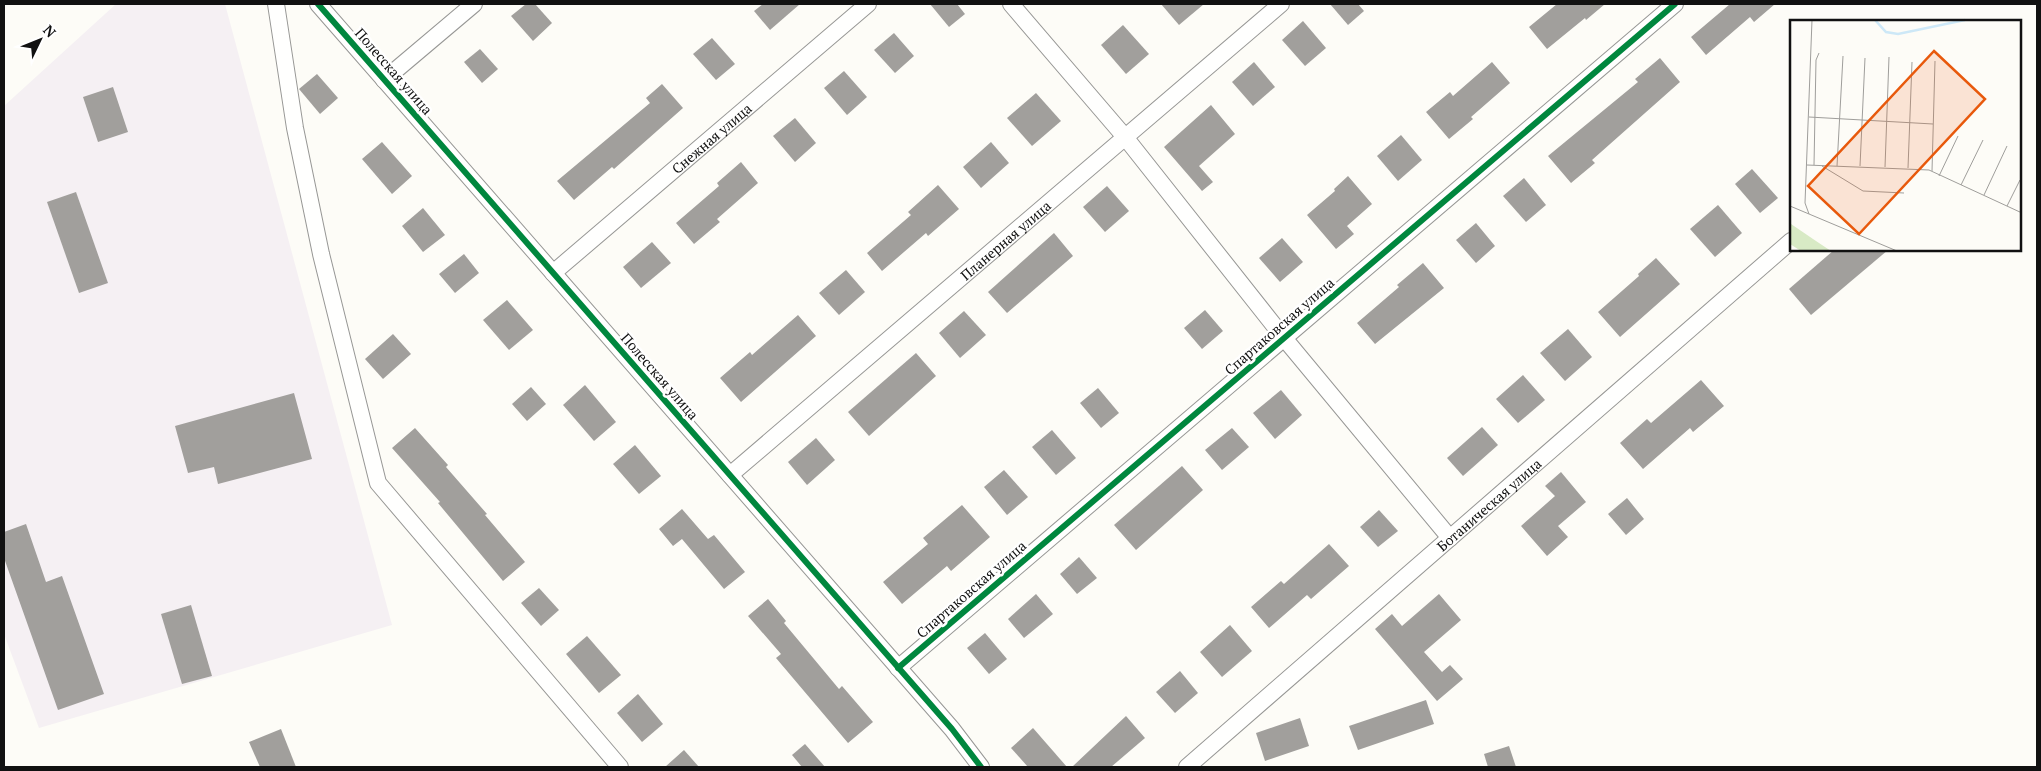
<svg xmlns="http://www.w3.org/2000/svg" width="2041" height="771" font-family="'PT Serif',serif">
<style>
.industrial{fill:#f5f0f3}
.building{fill:#a19f9c}
.lines{fill:none;stroke-linecap:round;stroke-linejoin:round}
.minor-casing{stroke:#979795;stroke-width:18}
.minor{stroke:#fffffe;stroke-width:16}
.cycleway-casing{stroke:#fff;stroke-width:9}
.cycleway{stroke:#00873e;stroke-width:6}
.labels{text-anchor:middle;dominant-baseline:central;stroke-width:5;stroke-linejoin:round;paint-order:stroke}
.street-label{font-size:14px;fill:#111;stroke:#fff}
.inset-river{fill:none;stroke:#cde8f7;stroke-width:2.5}
.inset-road{fill:none;stroke:#9f9e9b;stroke-width:1}
.view{fill:#e8590c;fill-opacity:0.15;stroke:#e8590c;stroke-width:2.5}
.inset-edge{fill:none;stroke:#111;stroke-width:2.5}
</style>
<rect width="100%" height="100%" fill="#fdfcf7"/>
<polygon class="industrial" points="116,4 225,4 392,625 39,728 4,634 4,106"/>
<g class="building">
<polygon points="526,4 535,4 552,23 533,41 511,16"/>
<polygon points="763,4 800,4 770,30 754,11"/>
<polygon points="930,4 957,4 965,14 949,27"/>
<polygon points="1161,4 1204,4 1179,25"/>
<polygon points="1330,4 1358,4 1364,11 1348,25"/>
<polygon points="1557,4 1605,4 1586,20 1585,18 1547,49 1529,27"/>
<polygon points="1730,4 1775,4 1754,22 1750,17 1706,55 1691,37"/>
<polygon points="1303,21 1326,48 1305,66 1282,40"/>
<polygon points="1123,25 1149,54 1126,74 1101,45"/>
<polygon points="894,33 914,56 895,73 874,50"/>
<polygon points="712,38 735,64 716,80 693,54"/>
<polygon points="480,49 498,69 482,83 464,62"/>
<polygon points="1660,58 1680,82 1592,160 1595,163 1571,183 1548,156 1638,82 1635,79"/>
<polygon points="1254,62 1275,87 1253,106 1232,82"/>
<polygon points="1492,62 1510,83 1471,117 1473,119 1449,139 1426,112 1450,92 1453,96"/>
<polygon points="844,71 867,97 847,115 824,88"/>
<polygon points="317,74 338,98 320,114 299,89"/>
<polygon points="662,84 683,108 614,169 612,167 574,200 557,181 650,103 646,98"/>
<polygon points="113,87 128,132 98,142 83,97"/>
<polygon points="1036,93 1061,121 1032,146 1007,118"/>
<polygon points="1211,105 1235,134 1199,166 1213,182 1202,191 1164,147"/>
<polygon points="795,118 816,143 795,162 773,136"/>
<polygon points="1401,135 1422,160 1398,181 1377,156"/>
<polygon points="382,142 412,176 392,194 362,159"/>
<polygon points="991,142 1009,163 981,188 963,167"/>
<polygon points="741,162 758,183 717,219 720,222 694,244 676,223 719,186 717,183"/>
<polygon points="1752,169 1778,198 1760,213 1735,184"/>
<polygon points="1348,176 1372,204 1347,226 1354,234 1336,249 1307,215 1335,191 1334,189"/>
<polygon points="1524,178 1546,205 1526,222 1503,196"/>
<polygon points="938,185 959,209 928,236 926,233 882,271 867,253 911,215 908,212"/>
<polygon points="1107,186 1129,211 1105,232 1083,207"/>
<polygon points="76,192 108,283 79,293 47,202"/>
<polygon points="1718,205 1742,233 1715,257 1690,229"/>
<polygon points="423,208 445,235 423,252 402,226"/>
<polygon points="1476,223 1495,246 1476,263 1456,240"/>
<polygon points="1054,233 1073,256 1007,313 988,292"/>
<polygon points="1282,238 1303,262 1280,282 1259,258"/>
<polygon points="652,242 671,263 641,288 623,267"/>
<polygon points="1834,250 1888,250 1811,315 1789,289"/>
<polygon points="464,254 479,273 455,293 439,274"/>
<polygon points="1656,258 1680,284 1620,337 1598,312 1639,276 1638,274"/>
<polygon points="1423,263 1444,288 1375,344 1357,323 1399,287 1397,285"/>
<polygon points="846,270 865,292 839,315 819,293"/>
<polygon points="507,300 533,330 509,350 483,320"/>
<polygon points="1205,310 1223,331 1202,349 1184,328"/>
<polygon points="964,311 986,335 960,358 939,333"/>
<polygon points="798,315 816,336 741,402 720,378 750,352 752,355"/>
<polygon points="1568,329 1592,357 1565,381 1540,353"/>
<polygon points="393,334 411,354 383,379 365,359"/>
<polygon points="916,353 936,376 869,436 848,412"/>
<polygon points="1523,375 1545,400 1518,423 1496,399"/>
<polygon points="1701,380 1724,406 1693,432 1690,428 1643,469 1620,443 1647,419 1651,423"/>
<polygon points="585,385 616,422 594,441 563,405"/>
<polygon points="531,387 546,404 527,421 512,404"/>
<polygon points="1098,388 1119,413 1101,428 1080,403"/>
<polygon points="1281,390 1302,415 1275,439 1253,413"/>
<polygon points="294,393 312,459 218,484 214,467 188,473 175,426"/>
<polygon points="1482,427 1498,445 1463,476 1447,458"/>
<polygon points="415,428 448,465 446,467 487,514 485,515 525,562 503,581 438,503 440,502 392,448"/>
<polygon points="1232,428 1249,447 1222,470 1205,450"/>
<polygon points="1052,430 1076,458 1056,475 1032,447"/>
<polygon points="816,438 835,460 807,485 788,462"/>
<polygon points="635,445 661,476 639,494 613,464"/>
<polygon points="1182,466 1203,490 1136,550 1114,525"/>
<polygon points="1004,470 1028,497 1007,515 984,487"/>
<polygon points="1561,472 1586,502 1558,526 1568,537 1547,556 1521,526 1555,496 1545,486"/>
<polygon points="1627,498 1644,519 1626,535 1608,514"/>
<polygon points="962,505 990,537 951,571 947,566 902,604 883,582 928,544 923,538"/>
<polygon points="682,509 708,539 714,535 745,572 724,589 682,539 673,546 659,529"/>
<polygon points="1379,510 1398,531 1378,547 1360,527"/>
<polygon points="26,524 46,582 62,576 104,694 58,710 4,558 4,532"/>
<polygon points="1329,544 1349,566 1311,599 1307,595 1269,628 1251,607 1281,581 1284,584"/>
<polygon points="1079,557 1097,578 1077,594 1060,574"/>
<polygon points="539,588 559,610 541,626 521,603"/>
<polygon points="1036,594 1053,614 1024,638 1008,619"/>
<polygon points="1439,594 1461,620 1424,652 1442,672 1450,665 1463,679 1437,701 1375,629 1392,614 1402,626"/>
<polygon points="768,599 786,621 784,623 839,689 842,686 873,722 848,743 776,658 781,654 748,616"/>
<polygon points="191,605 212,676 182,684 161,614"/>
<polygon points="1230,625 1252,651 1222,677 1200,652"/>
<polygon points="985,633 1007,659 989,674 967,648"/>
<polygon points="587,636 621,675 599,693 566,654"/>
<polygon points="1180,671 1198,693 1175,713 1156,692"/>
<polygon points="638,694 663,724 642,742 617,713"/>
<polygon points="1426,700 1434,724 1358,750 1349,726"/>
<polygon points="1126,716 1145,738 1111,767 1072,767"/>
<polygon points="1300,718 1309,746 1265,761 1256,733"/>
<polygon points="1033,728 1067,767 1028,767 1011,748"/>
<polygon points="281,729 296,767 260,767 249,742"/>
<polygon points="805,744 825,767 802,767 792,755"/>
<polygon points="1509,746 1516,767 1488,767 1484,754"/>
<polygon points="684,750 699,767 665,767"/>
</g>
<g class="lines">
<defs>
<g id="minor">
<polyline points="276,4 295,128 321,254 378,483 620,767"/>
<polyline points="318,4 952,729 981,767"/>
<polyline points="1011,4 1125,137 1284,338 1450,538"/>
<polyline points="384,80 474,4"/>
<path id="s1" d="M553 273 868 4"/>
<path id="s2" d="M730 475 1281 4"/>
<polyline points="898,668 1675,4"/>
<path id="s3" d="M1187 767 1791 241"/>
</g>
</defs>
<use href="#minor" class="minor-casing"/>
<use href="#minor" class="minor"/>
<defs>
<g id="cycleway">
<polyline points="318,4 952,729 981,767"/>
<polyline points="898,668 1675,4"/>
</g>
</defs>
<use href="#cycleway" class="cycleway-casing"/>
<use href="#cycleway" class="cycleway"/>
</g>
<g class="labels">
<g class="street-label">
<text transform="translate(394 71) rotate(49)">Полесская улица</text>
<text stroke="none"><textPath href="#s1" startOffset="208">Снежная улица</textPath></text>
<text stroke="none"><textPath href="#s2" startOffset="362">Планерная улица</textPath></text>
<text transform="translate(1279 326) rotate(-41)">Спартаковская улица</text>
<text transform="translate(660 376) rotate(49)">Полесская улица</text>
<text stroke="none"><textPath href="#s3" startOffset="400">Ботаническая улица</textPath></text>
<text transform="translate(971 589) rotate(-41)">Спартаковская улица</text>
</g>
</g>
<g transform="translate(1790 20)">
<rect width="231" height="231" fill="#fdfcf7"/>
<path d="M1 204 23 219 41 231H11L0 224Z" fill="#d8eac5"/>
<path class="inset-river" d="M85 0 96 12 108 14 175 0"/>
<path class="inset-road" d="M19 97 143 104M17 145 139 150 232 193M24 145 26 40 29 33M32 146 73 171 114 173M47 146 53 36M70 146 75 38M95 147 99 37M118 148 122 42M142 151 145 41M149 156 168 116M171 165 193 120M194 175 217 126M0 186 107 231M217 186 230 160M19 194 15 183 22 0"/>
<path class="view" d="M144 31 195 79 69 214 18 166Z"/>
<rect width="231" height="231" class="inset-edge"/>
</g>
<rect width="2041" height="771" fill="none" stroke="#111111" stroke-width="10"/>
<g transform="translate(40 40) rotate(47)" stroke="#ffffff" stroke-width="4" paint-order="stroke">
<path d="M0-4L9 19L0 12L-9 19Z" fill="#111111"/>
<text y="-8" font-size="14" font-weight="bold" text-anchor="middle" fill="#111111">N</text>
</g>
</svg>
